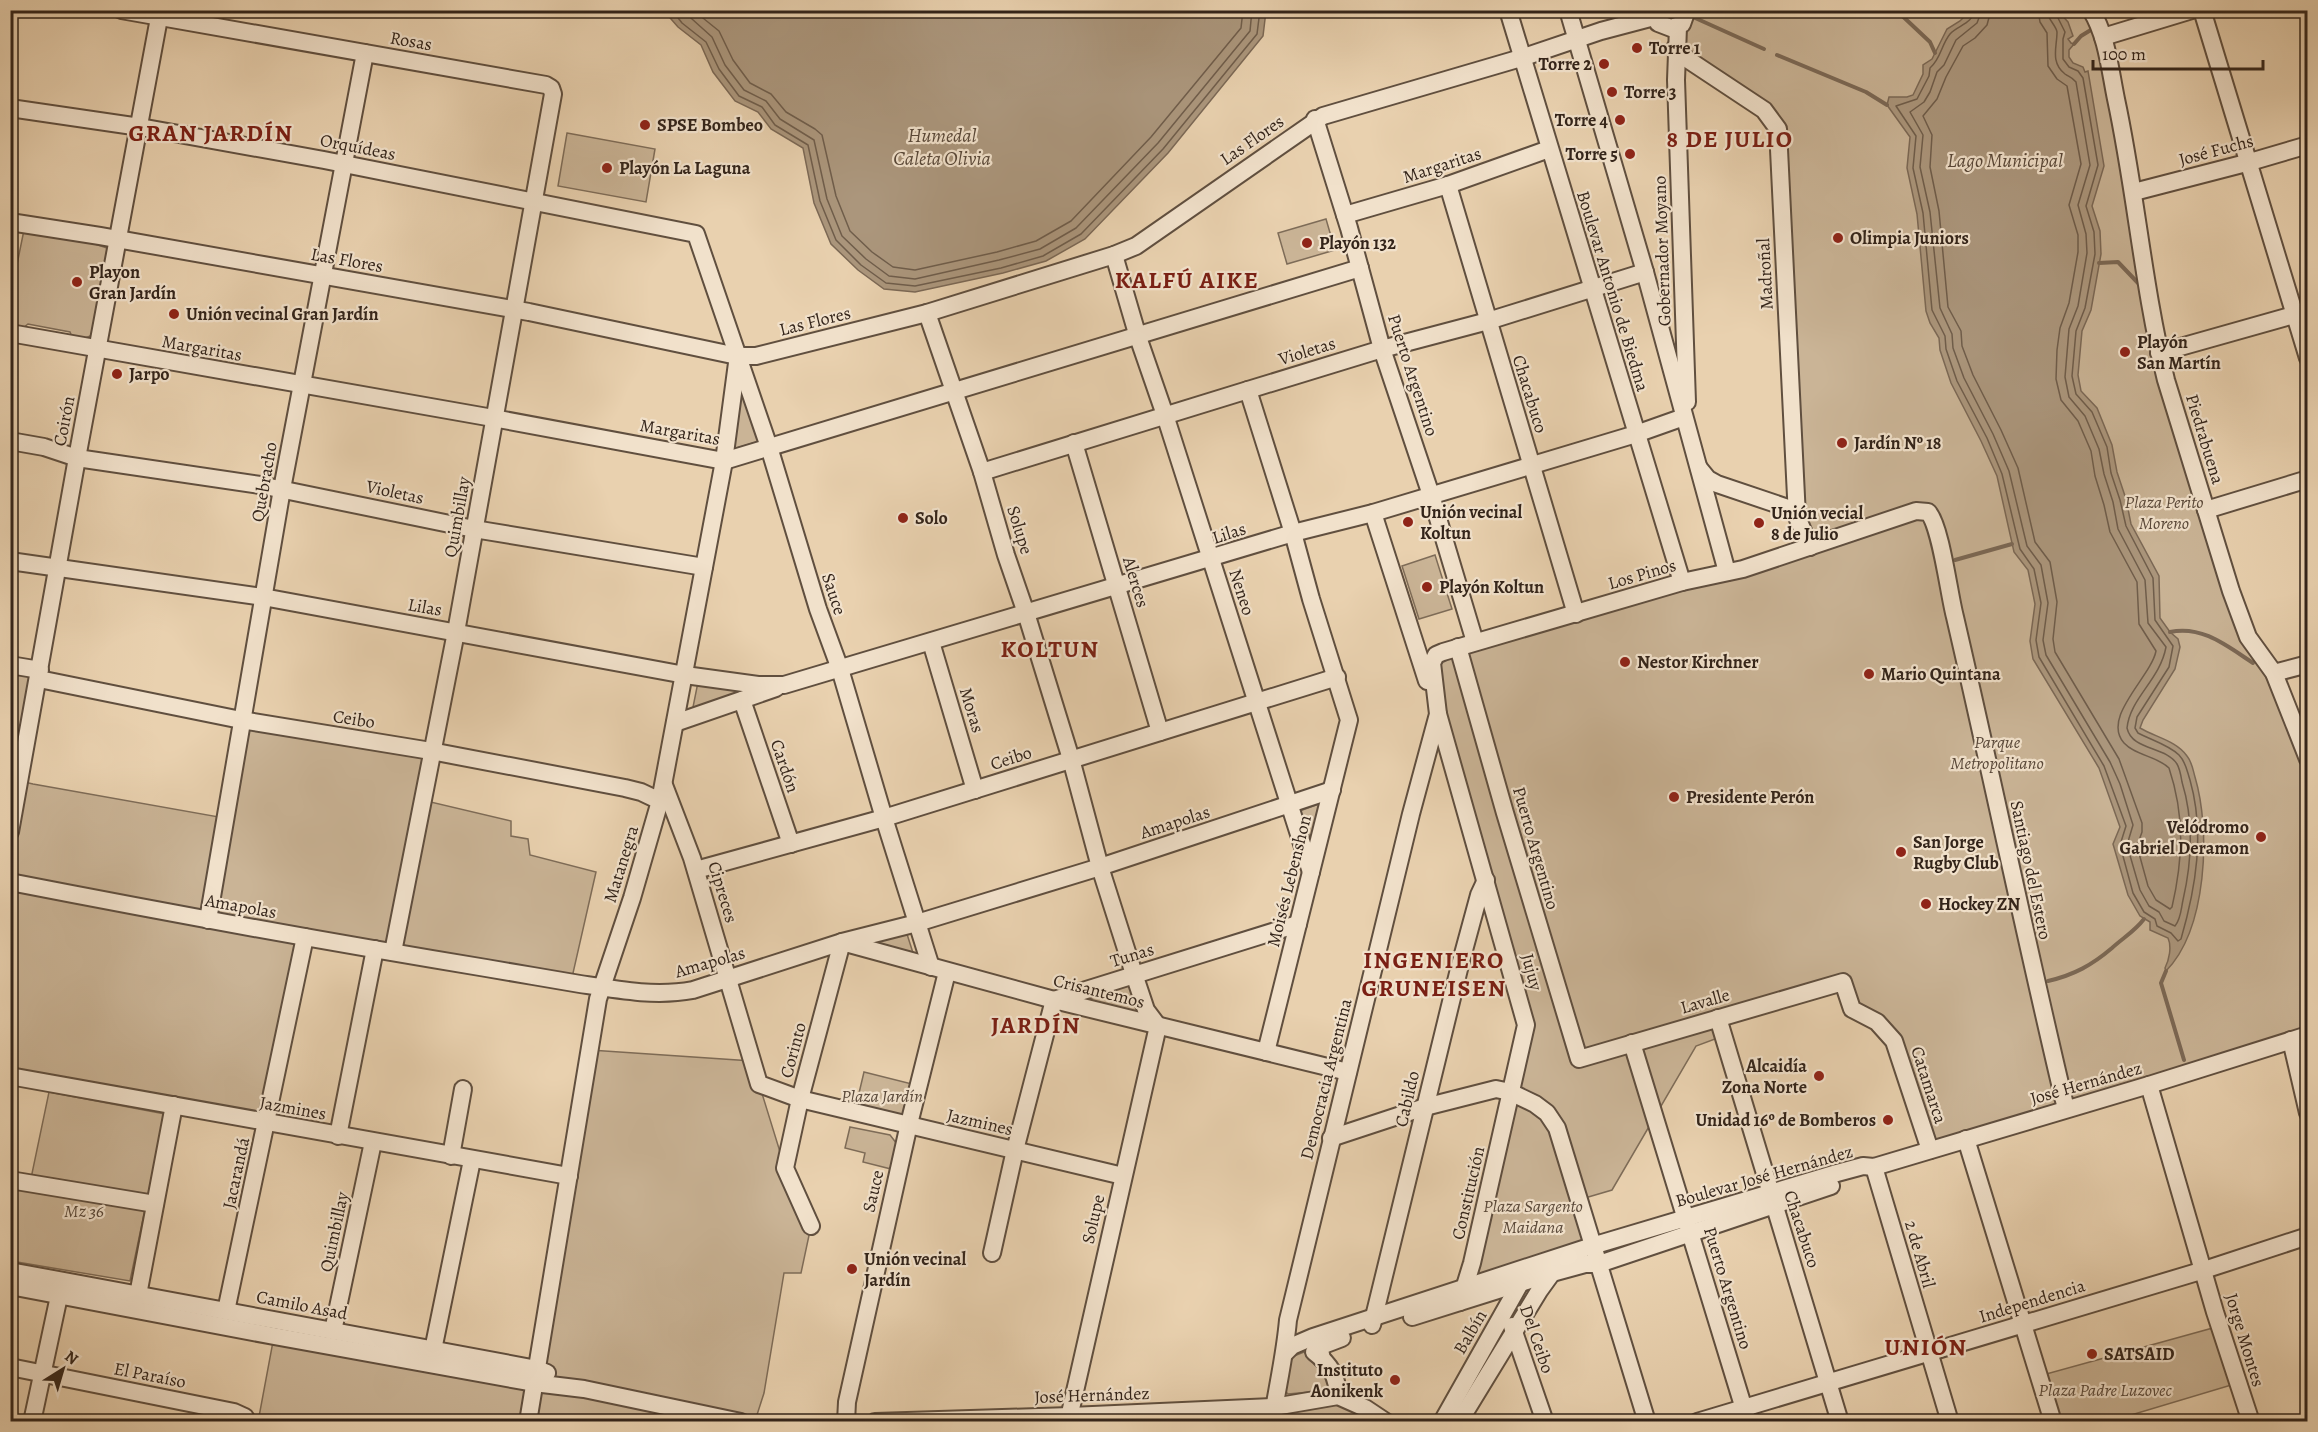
<svg xmlns="http://www.w3.org/2000/svg" width="2318" height="1432" font-family="Alegreya,serif">
<style>
.green{fill:#cab496;stroke:#7e6c58;stroke-width:1.5}
.water{fill:#ab967c;stroke:#7b6855;stroke-width:1.5}
.lines{fill:none;stroke-linecap:round;stroke-linejoin:round}
.shore{stroke:#6f5d4b;stroke-width:1.5}
.stream{stroke:#7b6855;stroke-width:4}
.minor-casing{stroke:#604f3f;stroke-width:20}
.minor{stroke:#f1e1cb;stroke-width:16}
.poi-dot{fill:#8f2418;stroke:#f1e1cb;stroke-width:2}
.labels{text-anchor:middle;dominant-baseline:central;stroke-width:4.5;stroke-linejoin:round;paint-order:stroke}
.street-label{font-size:18px;fill:#33241a;stroke:#f1e1cb}
.poi-label{font-size:18px;font-weight:bold;fill:#33241a;stroke:#f1e1cb;text-anchor:start}
.park-label{font-size:18px;font-style:italic;fill:#594839;stroke:#f1e1cb}
.water-label{font-size:20px;font-style:italic;fill:#574637;stroke:#f1e1cb}
.district-label{font-size:24px;font-weight:bold;letter-spacing:1.5px;fill:#7a1f14;stroke:#f1e1cb}
</style>
<rect width="100%" height="100%" fill="#e9d1af"/>
<filter id="stains"><feTurbulence type="fractalNoise" baseFrequency=".00333" numOctaves="4"/><feColorMatrix values="0 0 0 0 .2 0 0 0 0 .09 0 0 0 0 .02 0 0 0 .5 -.17"/></filter>
<radialGradient id="worn" r=".72"><stop offset=".6" stop-color="#630" stop-opacity="0"/><stop offset="1" stop-color="#630" stop-opacity=".3"/></radialGradient>
<g class="green">
<polygon points="1687,11 2091,11 2159,353 2231,591 2307,759 2307,1035 1930,1150 1894,1041 1852,1009 1843,982 1718,1018 1723,1036 1696,1046 1612,1190 1578,1200 1592,1246 1464,1288 1526,1025 1438,714 1436,655 1810,547 1797,517 1778,129 1678,53"/>
<polygon points="567,133 655,149 646,202 558,186"/>
<polygon points="1326,219 1335,250 1287,264 1278,233"/>
<polygon points="24,230 95,244 107,248 110,252 95,334 83,339 72,337 70,332 28,324 23,328 11,326 11,294"/>
<polygon points="737,369 763,440 727,451"/>
<polygon points="1435,555 1452,609 1419,619 1402,566"/>
<polygon points="10,665 40,670 20,781 33,784 224,818 241,720 431,751 422,800 511,821 511,836 528,839 530,855 596,872 571,982 305,937 266,1123 11,1076"/>
<polygon points="698,682 760,688 692,712"/>
<polygon points="1324,802 1311,855 1297,812"/>
<polygon points="906,931 914,956 868,943"/>
<polygon points="1129,979 1146,1018 1073,999"/>
<polygon points="590,1050 752,1061 785,1168 811,1226 801,1273 784,1273 764,1393 755,1421 258,1422 274,1336 534,1383"/>
<polygon points="864,1072 912,1084 904,1113 895,1119 855,1110"/>
<polygon points="49,1092 165,1114 130,1281 11,1261 10,1185 29,1188"/>
<polygon points="850,1127 890,1135 897,1144 891,1169 863,1162 865,1153 845,1148"/>
<polygon points="2220,1326 2238,1383 2121,1418 2122,1421 2053,1422 2039,1376"/>
<polygon points="1304,1352 1327,1371 1331,1390 1288,1394 1281,1387 1289,1358"/>
<polygon points="1338,1396 1385,1422 1272,1422 1274,1407"/>
</g>
<g class="water">
<polygon points="664,11 1266,11 1263,36 1168,153 1085,239 1046,261 1003,273 915,292 884,289 858,270 831,244 814,203 803,148 771,129 758,112 735,101 713,72 701,45 678,27"/>
<path d="M1970 11H2058L2068 22 2073 36 2068 39 2071 43 2074 44 2069 50V57L2073 63 2083 67 2085 72 2088 71 2104 166 2092 206 2100 231 2101 254 2091 310 2082 331 2078 375 2081 391 2097 408 2112 445 2117 472 2126 499 2131 524 2159 576 2160 618 2170 632 2178 639 2180 647 2175 669 2143 720 2140 728C2155 737 2177 741 2187 756 2192 762 2193 770 2195 777 2211 831 2207 929 2166 971L2165 968C2169 960 2172 947 2168 938L2150 930V922L2140 916 2128 895 2113 844 2120 827 2099 768 2033 659 2030 641 2035 604 2028 570 2014 552 1997 476 1981 441 1951 383 1940 350 1939 338 1930 323 1926 311 1917 214 1907 168 1910 137 1887 105 1889 97H1907L1913 95 1923 74V65L1932 59 1947 29 1960 21Z"/>
</g>
<g class="lines">
<g class="shore">
<polyline points="672,10 682,23 706,42 719,69 739,96 762,107 775,125 808,145 820,201 836,240 861,265 886,283 915,286 1001,268 1043,256 1081,234 1163,149 1257,34 1260,10"/>
<polyline points="682,10 712,37 725,65 744,90 766,101 780,119 814,140 827,199 842,236 866,259 889,276 915,279 999,260 1040,249 1076,228 1158,143 1250,31 1252,10"/>
<polyline points="693,10 719,31 733,60 750,83 771,94 786,112 815,129 822,135 836,196 850,231 872,252 893,267 915,270 997,252 1036,241 1071,221 1151,137 1241,28 1243,10"/>
<path d="M1974 10C1973 24 1958 25 1950 34 1941 45 1941 59 1930 68L1929 76 1917 99 1896 106 1916 136 1913 168 1923 213 1932 310 1945 336 1946 349 1957 381 1987 438 2002 474 2020 549 2034 569 2041 603 2036 640 2039 657 2104 766 2126 826 2120 845 2133 893 2144 912 2155 919 2157 926 2171 933 2178 941 2181 939C2196 887 2205 833 2190 780 2187 771 2186 762 2179 755 2169 745 2151 740 2138 733L2135 728 2137 717 2169 667 2173 646 2155 620 2153 578 2126 526 2120 500 2111 473 2107 447 2092 412 2076 394 2072 376 2076 331 2085 308 2095 254 2094 232 2086 206 2098 165 2083 78 2078 71 2069 67 2063 59V39L2065 32 2054 10"/>
<path d="M1982 10 1977 23 1956 40 1944 65 1937 72 1930 92 1924 102 1910 112 1923 135 1920 167 1930 212 1940 308 1952 334 1953 348 1964 378 1993 434 2009 471 2027 546 2041 565 2048 603 2043 640 2046 655 2110 762 2120 784 2133 825 2127 845 2140 890 2149 906 2159 912 2164 921 2175 926C2181 919 2181 909 2183 900 2192 861 2194 821 2182 782 2181 776 2180 769 2177 764 2166 746 2132 751 2127 728 2130 698 2160 680 2166 647L2148 623 2145 580 2118 529 2113 502 2104 474 2099 449 2085 416 2069 397 2065 377 2069 329 2078 306 2087 253 2086 234 2078 205 2090 165 2076 82C2072 77 2069 77 2065 74 2050 62 2057 47 2057 32 2056 25 2047 19 2047 10"/>
<path d="M1991 10 1987 25 1975 38 1963 46 1946 77 1937 99 1923 116 1932 135 1930 167 1939 211 1948 307 1961 331 1962 346 1973 375 2001 430 2018 468 2035 542 2050 562 2057 602 2053 639 2055 652 2119 759 2142 823V832L2137 846 2148 886 2156 900 2170 909 2172 907C2183 859 2185 816 2169 768 2157 756 2136 756 2124 743 2101 717 2151 677 2156 651L2139 624 2137 582 2110 532 2104 505 2095 476 2091 451 2078 421 2061 400 2056 379 2057 350 2060 328 2069 303 2078 252V235L2069 205 2081 164 2067 86 2057 79 2048 66 2047 33 2040 22 2038 10"/>
</g>
<g class="stream">
<polyline points="1896,10 1930,42 1935,53"/>
<polyline points="1693,17 1764,49"/>
<polyline points="2074,44 2081,36 2094,28"/>
<polyline points="1777,55 1866,92 1887,105"/>
<polyline points="2099,263 2118,262 2138,283"/>
<polyline points="1955,560 2012,544"/>
<path d="M2170 632C2202 625 2227 646 2253 663"/>
<polyline points="2166,971 2161,983 2184,1060"/>
<path d="M2048 981C2074 975 2092 965 2112 948 2123 938 2135 931 2144 919"/>
</g>
<defs>
<g id="minor">
<polyline points="121,10 546,85 551,88 553,94 456,632 393,952"/>
<polyline points="1508,10 1682,582"/>
<polyline points="1568,10 1645,272 1727,572"/>
<polyline points="1654,10 1658,23 1671,28 1682,24 1687,10"/>
<path d="M2091 10C2107 36 2110 70 2116 99 2136 192 2143 287 2166 380L2231 591 2248 637 2274 673 2308 759"/>
<polyline points="2202,10 2308,358"/>
<polyline points="1678,27 1676,80 1687,402"/>
<polyline points="2103,37 2192,10"/>
<polyline points="1675,48 1678,53 1764,110 1778,129 1797,517 1810,547"/>
<polyline points="10,108 140,127 324,160 696,234 769,447 818,609 840,669 884,818 931,967"/>
<polyline points="1315,119 1349,228 1382,349 1431,495 1475,642"/>
<polyline points="1448,185 1576,614"/>
<polyline points="2134,192 2250,162 2308,145"/>
<polyline points="1345,215 1448,185 1549,149"/>
<polyline points="10,222 100,236 529,312 737,356 756,356 927,313 1114,255 1136,246 1323,116 1521,58 1601,31 1654,17"/>
<polyline points="1114,255 1138,337 1165,415 1311,872"/>
<polyline points="927,313 982,472 1006,555 1026,613 1071,759 1100,867 1134,974 1146,1010 1158,1026"/>
<polyline points="10,333 493,418 724,461 1360,268"/>
<polyline points="2159,353 2308,311"/>
<polyline points="1248,390 1293,533 1311,599 1349,720 1266,1052"/>
<polyline points="10,441 44,447 77,458 260,485 474,529 704,567"/>
<polyline points="1074,443 1160,732"/>
<polyline points="1699,468 1708,479 1717,484 1785,507 1797,514"/>
<polyline points="982,472 1248,390 1382,349 1488,321 1645,272"/>
<polyline points="2206,510 2308,479"/>
<polyline points="1373,513 1427,681"/>
<polyline points="10,561 263,597 685,675 758,685 784,685 1293,533 1373,513 1636,434 1684,417"/>
<polyline points="931,642 975,790"/>
<polyline points="1458,647 1505,813 1579,1059 1843,982 1852,1009 1877,1022 1894,1041 1930,1150"/>
<polyline points="10,665 40,670"/>
<polyline points="2274,673 2308,664"/>
<polyline points="39,679 241,720 431,751 625,788 641,792 660,801"/>
<polyline points="742,700 791,844"/>
<polyline points="1438,714 1526,1025 1472,1263 1460,1302"/>
<polyline points="675,723 776,688"/>
<polyline points="664,785 692,858 759,1084 800,1099 1123,1176"/>
<polyline points="10,832 77,458 159,18"/>
<polyline points="696,870 884,818 1337,677"/>
<path d="M10 882C169 913 327 942 486 968 517 973 549 979 580 984 618 990 656 997 693 990L842 942 917 923 1100 867 1332 790"/>
<polyline points="208,920 282,489 365,53"/>
<polyline points="1718,1018 1840,1422"/>
<polyline points="2291,1040 2308,1113"/>
<polyline points="1632,1043 1748,1422"/>
<polyline points="10,1076 569,1176"/>
<polyline points="2149,1085 2215,1312 2251,1422"/>
<polyline points="338,1136 375,949"/>
<polyline points="1331,1138 1425,1107 1496,1089 1510,1092 1535,1104 1547,1113 1557,1128 1647,1422"/>
<polyline points="1966,1139 2053,1422"/>
<polyline points="451,1156 463,1089"/>
<polyline points="1874,1167 1950,1422"/>
<polyline points="10,1180 155,1204"/>
<polyline points="811,1226 785,1168 800,1099 842,942 1054,1000 1348,1072"/>
<polyline points="992,1253 1015,1150 1054,1000 1298,924"/>
<polyline points="10,1271 537,1369 547,1373"/>
<polyline points="10,1286 274,1336 534,1383 584,1389 741,1422"/>
<polyline points="138,1295 174,1105"/>
<polyline points="226,1311 305,937"/>
<polyline points="1412,1317 1552,1273 1585,1264 1599,1264 1831,1186"/>
<polyline points="1372,1325 1460,965 1479,895 1486,880"/>
<polyline points="1512,1326 1545,1422"/>
<polyline points="333,1331 373,1142"/>
<polyline points="433,1350 472,1160"/>
<path d="M1314 1352C1331 1365 1337 1376 1338 1396"/>
<polyline points="1285,1353 1292,1346 1313,1337 1592,1246 1837,1173 1863,1166 1874,1167 2149,1085 2308,1035"/>
<polyline points="1322,1359 1320,1350 1321,1346 1342,1338"/>
<polyline points="10,1367 234,1412 245,1417 247,1422"/>
<polyline points="32,1422 59,1296"/>
<polyline points="528,1422 598,999 632,898 660,801 724,461 737,363"/>
<polyline points="846,1422 847,1402 909,1124 947,972"/>
<polyline points="875,1422 1070,1416 1274,1407 1338,1396 1365,1408 1386,1422"/>
<polyline points="1068,1422 1158,1026"/>
<path d="M1272 1422C1277 1388 1285 1355 1288 1320L1411 814 1438 714 1432 663 1436 655 1443 652 1682 582 1743 569 1916 511 1928 512C1941 526 1949 595 1955 617 1993 781 2027 946 2066 1109"/>
<polyline points="1442,1422 1522,1280"/>
<polyline points="1459,1422 1539,1291 1552,1273"/>
<polyline points="1697,1422 2204,1270 2308,1236"/>
</g>
</defs>
<use href="#minor" class="minor-casing"/>
<use href="#minor" class="minor"/>
</g>
<g class="poi-dot">
<circle cx="1637" cy="48" r="6"/>
<circle cx="1604" cy="64" r="6"/>
<circle cx="1612" cy="92" r="6"/>
<circle cx="1620" cy="120" r="6"/>
<circle cx="645" cy="125" r="6"/>
<circle cx="1630" cy="154" r="6"/>
<circle cx="607" cy="168" r="6"/>
<circle cx="1838" cy="238" r="6"/>
<circle cx="1307" cy="243" r="6"/>
<circle cx="77" cy="282" r="6"/>
<circle cx="174" cy="314" r="6"/>
<circle cx="2125" cy="352" r="6"/>
<circle cx="117" cy="374" r="6"/>
<circle cx="1842" cy="443" r="6"/>
<circle cx="903" cy="518" r="6"/>
<circle cx="1408" cy="522" r="6"/>
<circle cx="1759" cy="523" r="6"/>
<circle cx="1427" cy="587" r="6"/>
<circle cx="1625" cy="662" r="6"/>
<circle cx="1869" cy="674" r="6"/>
<circle cx="1674" cy="797" r="6"/>
<circle cx="2261" cy="837" r="6"/>
<circle cx="1901" cy="852" r="6"/>
<circle cx="1926" cy="904" r="6"/>
<circle cx="1819" cy="1076" r="6"/>
<circle cx="1888" cy="1120" r="6"/>
<circle cx="852" cy="1269" r="6"/>
<circle cx="2092" cy="1354" r="6"/>
<circle cx="1395" cy="1380" r="6"/>
</g>
<g class="labels">
<g class="street-label">
<text transform="translate(411 41) rotate(10)">Rosas</text>
<text transform="translate(1252 140) rotate(-35)">Las Flores</text>
<text transform="translate(358 147) rotate(11)">Orquídeas</text>
<text transform="translate(2216 150) rotate(-15)">José Fuchs</text>
<text transform="translate(1442 165) rotate(-18)">Margaritas</text>
<text transform="translate(1662 251) rotate(-92)">Gobernador Moyano</text>
<text transform="translate(347 260) rotate(10)">Las Flores</text>
<text transform="translate(1765 274) rotate(-93)">Madroñal</text>
<text transform="translate(1613 291) rotate(73)">Boulevar Antonio de Biedma</text>
<text transform="translate(815 321) rotate(-14)">Las Flores</text>
<text transform="translate(202 348) rotate(10)">Margaritas</text>
<text transform="translate(1307 351) rotate(-17)">Violetas</text>
<text transform="translate(1413 375) rotate(72)">Puerto Argentino</text>
<text transform="translate(1530 394) rotate(73)">Chacabuco</text>
<text transform="translate(64 421) rotate(-79)">Coirón</text>
<text transform="translate(680 432) rotate(10)">Margaritas</text>
<text transform="translate(2205 439) rotate(73)">Piedrabuena</text>
<text transform="translate(264 482) rotate(-80)">Quebracho</text>
<text transform="translate(395 492) rotate(12)">Violetas</text>
<text transform="translate(457 517) rotate(-80)">Quimbillay</text>
<text transform="translate(1020 530) rotate(73)">Solupe</text>
<text transform="translate(1229 533) rotate(-18)">Lilas</text>
<text transform="translate(1642 574) rotate(-16)">Los Pinos</text>
<text transform="translate(1136 582) rotate(73)">Alerces</text>
<text transform="translate(1242 592) rotate(72)">Neneo</text>
<text transform="translate(834 594) rotate(72)">Sauce</text>
<text transform="translate(425 607) rotate(10)">Lilas</text>
<text transform="translate(972 710) rotate(73)">Moras</text>
<text transform="translate(354 719) rotate(9)">Ceibo</text>
<text transform="translate(1011 758) rotate(-18)">Ceibo</text>
<text transform="translate(785 766) rotate(71)">Cardón</text>
<text transform="translate(1175 822) rotate(-18)">Amapolas</text>
<text transform="translate(1536 848) rotate(74)">Puerto Argentino</text>
<text transform="translate(621 864) rotate(-73)">Matanegra</text>
<text transform="translate(2031 870) rotate(78)">Santiago del Estero</text>
<text transform="translate(1289 881) rotate(-76)">Moisés Lebenshon</text>
<text transform="translate(723 892) rotate(73)">Cipreces</text>
<text transform="translate(241 906) rotate(10)">Amapolas</text>
<text transform="translate(1132 955) rotate(-17)">Tunas</text>
<text transform="translate(710 962) rotate(-16)">Amapolas</text>
<text transform="translate(1532 972) rotate(75)">Jujuy</text>
<text transform="translate(1099 991) rotate(14)">Crisantemos</text>
<text transform="translate(1705 1001) rotate(-16)">Lavalle</text>
<text transform="translate(793 1050) rotate(-75)">Corinto</text>
<text transform="translate(1326 1079) rotate(-76)">Democracia Argentina</text>
<text transform="translate(2086 1083) rotate(-16)">José Hernández</text>
<text transform="translate(1929 1085) rotate(72)">Catamarca</text>
<text transform="translate(1407 1099) rotate(-77)">Cabildo</text>
<text transform="translate(293 1108) rotate(10)">Jazmines</text>
<text transform="translate(980 1122) rotate(13)">Jazmines</text>
<text transform="translate(236 1173) rotate(-78)">Jacarandá</text>
<text transform="translate(1764 1176) rotate(-16)">Boulevar José Hernández</text>
<text transform="translate(873 1191) rotate(-77)">Sauce</text>
<text transform="translate(1468 1193) rotate(-77)">Constitución</text>
<text transform="translate(1093 1219) rotate(-77)">Solupe</text>
<text transform="translate(1802 1229) rotate(72)">Chacabuco</text>
<text transform="translate(334 1232) rotate(-78)">Quimbillay</text>
<text transform="translate(1920 1254) rotate(74)">2 de Abril</text>
<text transform="translate(1728 1288) rotate(73)">Puerto Argentino</text>
<text transform="translate(2032 1301) rotate(-17)">Independencia</text>
<text transform="translate(302 1305) rotate(11)">Camilo Asad</text>
<text transform="translate(1470 1332) rotate(-60)">Balbín</text>
<text transform="translate(1537 1339) rotate(71)">Del Ceibo</text>
<text transform="translate(2245 1340) rotate(73)">Jorge Montes</text>
<text transform="translate(150 1375) rotate(11)">El Paraíso</text>
<text transform="translate(1092 1395) rotate(-2)">José Hernández</text>
</g>
<g class="poi-label">
<text x="1649" y="48">Torre 1</text>
<text x="1592" y="64" text-anchor="end">Torre 2</text>
<text x="1624" y="92">Torre 3</text>
<text x="1608" y="120" text-anchor="end">Torre 4</text>
<text x="657" y="125">SPSE Bombeo</text>
<text x="1618" y="154" text-anchor="end">Torre 5</text>
<text x="619" y="168">Playón La Laguna</text>
<text x="1850" y="238">Olimpia Juniors</text>
<text x="1319" y="243">Playón 132</text>
<text x="89" y="272">Playon<tspan x="89" dy="21">Gran Jardín</tspan></text>
<text x="186" y="314">Unión vecinal Gran Jardín</text>
<text x="2137" y="342">Playón<tspan x="2137" dy="21">San Martín</tspan></text>
<text x="129" y="374">Jarpo</text>
<text x="1854" y="443">Jardín Nº 18</text>
<text x="1420" y="512">Unión vecinal<tspan x="1420" dy="21">Koltun</tspan></text>
<text x="1771" y="513">Unión vecial<tspan x="1771" dy="21">8 de Julio</tspan></text>
<text x="915" y="518">Solo</text>
<text x="1439" y="587">Playón Koltun</text>
<text x="1637" y="662">Nestor Kirchner</text>
<text x="1881" y="674">Mario Quintana</text>
<text x="1686" y="797">Presidente Perón</text>
<text x="2249" y="827" text-anchor="end">Velódromo<tspan x="2249" dy="21">Gabriel Deramon</tspan></text>
<text x="1913" y="842">San Jorge<tspan x="1913" dy="21">Rugby Club</tspan></text>
<text x="1938" y="904">Hockey ZN</text>
<text x="1807" y="1066" text-anchor="end">Alcaidía<tspan x="1807" dy="21">Zona Norte</tspan></text>
<text x="1876" y="1120" text-anchor="end">Unidad 16º de Bomberos</text>
<text x="864" y="1259">Unión vecinal<tspan x="864" dy="21">Jardín</tspan></text>
<text x="2104" y="1354">SATSAID</text>
<text x="1383" y="1370" text-anchor="end">Instituto<tspan x="1383" dy="21">Aonikenk</tspan></text>
</g>
<g class="park-label">
<text x="2164" y="502">Plaza Perito<tspan x="2164" dy="21">Moreno</tspan></text>
<text x="1997" y="742">Parque<tspan x="1997" dy="21">Metropolitano</tspan></text>
<text x="882" y="1096">Plaza Jardín</text>
<text x="1533" y="1206">Plaza Sargento<tspan x="1533" dy="21">Maidana</tspan></text>
<text x="84" y="1211">Mz 36</text>
<text x="2105" y="1390">Plaza Padre Luzovec</text>
</g>
<g class="water-label">
<text x="942" y="135">Humedal<tspan x="942" dy="23">Caleta Olivia</tspan></text>
<text x="2005" y="160">Lago Municipal</text>
</g>
<g class="district-label">
<text x="211" y="133">GRAN JARDÍN</text>
<text x="1730" y="139">8 DE JULIO</text>
<text x="1187" y="280">KALFÚ AIKE</text>
<text x="1050" y="649">KOLTUN</text>
<text x="1434" y="960">INGENIERO<tspan x="1434" dy="28">GRUNEISEN</tspan></text>
<text x="1036" y="1025">JARDÍN</text>
<text x="1926" y="1347">UNIÓN</text>
</g>
</g>
<rect width="2318" height="1432" fill="none" stroke="#e9d1af" stroke-width="36"/>
<rect x="12" y="12" width="2294" height="1408" fill="none" stroke="#33241a" stroke-width="3"/>
<rect x="18" y="18" width="2282" height="1396" fill="none" stroke="#33241a" stroke-width="1.5"/>
<g transform="translate(63 1369) rotate(37)" stroke="#f1e1cb" stroke-width="4.5" paint-order="stroke">
<path d="M0-4.5L10 22L0 15L-10 22Z" fill="#33241a"/>
<text y="-9" font-size="16" font-weight="bold" text-anchor="middle" fill="#33241a">N</text>
</g>
<path d="M2093 60v9h170v-9" fill="none" stroke="#33241a" stroke-width="3"/>
<text x="2102" y="60" font-size="18" fill="#33241a" stroke="#f1e1cb" stroke-width="4.5" paint-order="stroke">100 m</text>
<rect width="100%" height="100%" filter="url(#stains)"/>
<rect width="100%" height="100%" fill="url(#worn)"/>
</svg>
